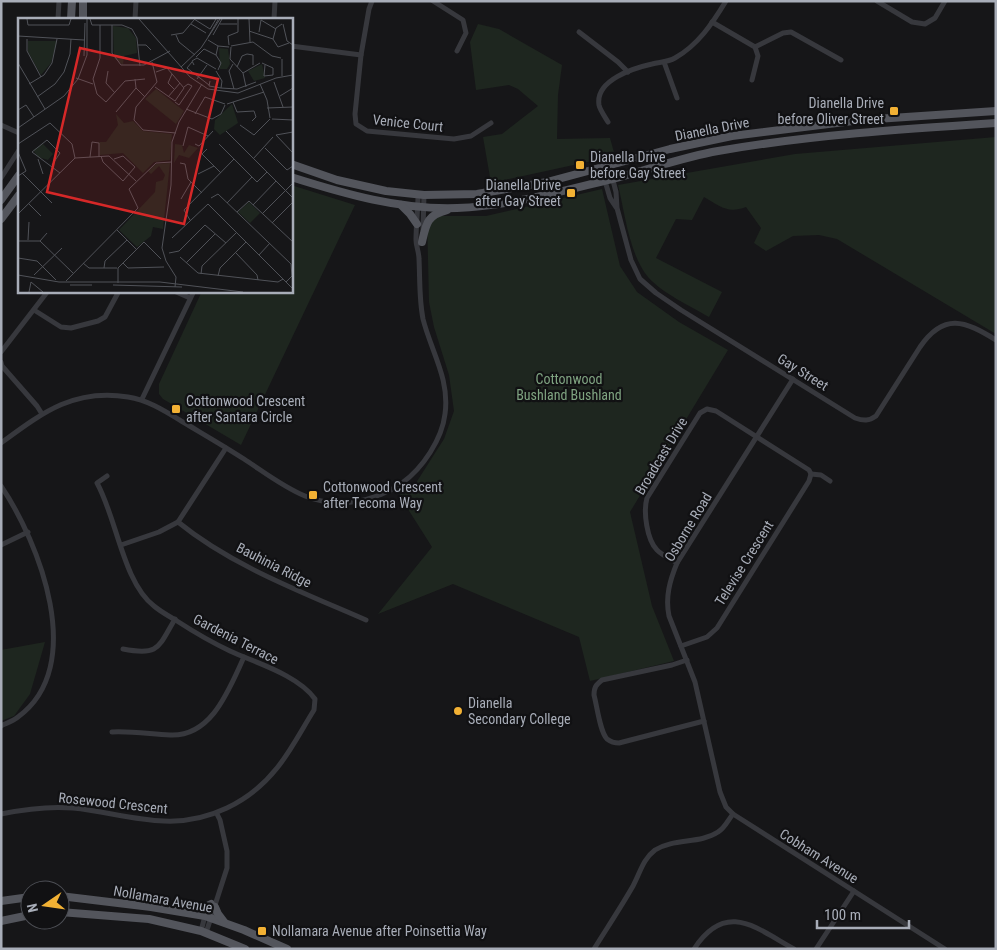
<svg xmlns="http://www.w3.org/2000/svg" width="997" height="950" font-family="'Roboto Condensed',sans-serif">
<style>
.green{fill:#1e261f}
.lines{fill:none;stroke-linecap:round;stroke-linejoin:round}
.street{stroke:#37383d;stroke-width:5}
.primary{stroke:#53555c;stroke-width:8}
.poi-dot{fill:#f2b134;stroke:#111113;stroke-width:2}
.labels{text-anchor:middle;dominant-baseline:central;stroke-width:4.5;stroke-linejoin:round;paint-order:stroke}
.poi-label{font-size:14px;fill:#a8adb8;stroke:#111113;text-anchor:start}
.street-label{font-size:14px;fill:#a8adb8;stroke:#111113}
.park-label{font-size:14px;fill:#7fa381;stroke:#111113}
.inset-road{fill:none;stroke:#505258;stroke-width:1}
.view{fill:#d62828;fill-opacity:0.15;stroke:#d62828;stroke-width:2.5}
.inset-edge{fill:none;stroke:#a8adb8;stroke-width:2.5}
</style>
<rect width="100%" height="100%" fill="#161618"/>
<g class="green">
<polygon points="478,24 499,29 562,65 558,95 557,139 610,138 615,156 491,183 483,137 502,134 538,106 518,89 509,85 476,90 470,42"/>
<path d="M996 137V334L837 239 819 235 793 236 766 251 754 243 761 228 746 207C727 214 720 206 704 197L692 220 676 219 656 258 722 292 709 317C690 306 662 293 648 277 629 254 625 213 618 185L795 154Z"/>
<polygon points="291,185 355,205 241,445 163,399 159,394 159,384 202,291 291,291"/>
<polygon points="602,189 620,266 637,292 679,322 728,350 630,512 652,606 674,661 590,681 579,637 453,584 378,614 432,547 399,495 414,486 444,439 454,411 449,375 434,327 429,302 427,216 486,216"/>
<polygon points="45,642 30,694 14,716 1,721 1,650"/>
</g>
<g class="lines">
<g class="street">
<polyline points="372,1 369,9 361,55 355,114 356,124 367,131 454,139 471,136 491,123"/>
<polyline points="433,1 463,20 466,33 457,51"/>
<polyline points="877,1 912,22 925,24 935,18 945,1"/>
<polyline points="58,19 59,1"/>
<polyline points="135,19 136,1"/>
<polyline points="274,19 275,1"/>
<polyline points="712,22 755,47"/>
<polyline points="579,32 618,62 628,72"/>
<polyline points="291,46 361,55"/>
<polyline points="755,47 783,33 791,32 841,60"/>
<polyline points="664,62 677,98"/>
<polyline points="752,80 758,56 755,47"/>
<path d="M608 122C605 117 600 110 599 105 595 80 634 68 652 64 660 62 668 62 675 58 698 45 712 24 726 1"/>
<polyline points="1,125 19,133"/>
<path d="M609 165 616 192 617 208 631 260 640 279 656 293 681 310 855 418C864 421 869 421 876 416L920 347C944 312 965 321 996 340"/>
<polyline points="601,167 610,198 616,207"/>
<polyline points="1,178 19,150"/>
<polyline points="423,230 424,195"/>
<polyline points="174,291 190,298"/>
<polyline points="34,310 61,327 71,328 98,321 105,317 119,291"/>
<polyline points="1,352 48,291"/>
<polyline points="1,362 2,366 37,406 42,414"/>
<path d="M793 379 677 563C670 580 665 597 669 616L695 682 720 792 726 807 733 814 945 949"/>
<polyline points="142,399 194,291"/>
<path d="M1 443C42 413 74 388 128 397 148 400 165 411 183 422 203 434 224 446 244 459 264 472 283 487 305 496 337 509 375 502 402 483 423 468 442 439 445 414 450 379 431 351 423 319 419 299 420 278 419 259 419 252 416 246 416 240 416 225 418 210 418 195"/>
<polyline points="811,474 821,475 830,481"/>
<path d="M1 486C39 542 88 666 18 717 13 721 7 723 1 726"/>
<path d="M178 522C232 566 302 592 366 620"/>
<polyline points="1,545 28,532"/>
<polyline points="121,545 159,532 178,522 226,448"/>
<path d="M677 563C671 559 663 556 657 550 647 540 643 512 647 498L700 413 707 409 716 411 809 470 811 474 809 481 717 628 707 637 681 646"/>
<path d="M123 649C159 656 158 648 175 619"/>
<path d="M687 660 672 665 602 680C596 685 594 687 594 695 597 706 600 732 607 739 611 742 615 743 619 743L704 721"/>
<path d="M112 732C131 731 150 734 170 735 212 737 229 689 244 657"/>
<path d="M1 814C25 809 49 806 73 808 104 811 134 820 164 821 208 823 250 802 277 768 291 751 302 729 314 710L315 699C298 675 256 663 230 651 211 642 194 632 177 621 169 616 161 612 154 606 123 582 117 519 97 483L107 476"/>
<polyline points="201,931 205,916 211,903"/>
<polyline points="206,933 227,868 227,851 220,820 217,814"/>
<path d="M594 949C607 928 621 907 633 886 640 873 643 859 655 850 674 838 700 844 718 832 725 828 728 820 733 814"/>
<path d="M694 949C726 900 756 928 794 949"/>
<polyline points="816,949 854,891"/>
</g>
<g class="primary">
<polyline points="71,19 72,1"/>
<polyline points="83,19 83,1"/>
<polyline points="291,164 337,180 386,191 424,195 477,194 547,182 670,149 732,136 861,120 996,111"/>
<path d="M291 177C345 194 400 210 457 208 510 206 562 191 612 179 648 170 683 157 718 151 810 135 903 129 996 123"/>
<polyline points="1,200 19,175"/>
<polyline points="401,205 410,214 417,224"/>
<polyline points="1,219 19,195"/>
<path d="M422 242C426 224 427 215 447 210"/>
<polyline points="60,896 151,907 205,916 244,930 287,949"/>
<polyline points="1,901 30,897"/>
<polyline points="215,907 218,914 224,922"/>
<polyline points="186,910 201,909 211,904"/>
<polyline points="60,912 149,919 201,931 245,949"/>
<polyline points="1,921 30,915"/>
</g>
</g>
<g class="poi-dot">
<rect x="889" y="106" width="10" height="10" rx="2.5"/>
<rect x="575" y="160" width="10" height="10" rx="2.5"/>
<rect x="566" y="188" width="10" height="10" rx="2.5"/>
<rect x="171" y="404" width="10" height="10" rx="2.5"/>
<rect x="308" y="490" width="10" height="10" rx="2.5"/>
<circle cx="458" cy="711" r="5"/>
<rect x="257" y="926" width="10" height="10" rx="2.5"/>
</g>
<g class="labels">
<g class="poi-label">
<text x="884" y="103" text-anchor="end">Dianella Drive<tspan x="884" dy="16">before Oliver Street</tspan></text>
<text x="590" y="157">Dianella Drive<tspan x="590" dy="16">before Gay Street</tspan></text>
<text x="561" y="185" text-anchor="end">Dianella Drive<tspan x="561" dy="16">after Gay Street</tspan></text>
<text x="186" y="401">Cottonwood Crescent<tspan x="186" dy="16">after Santara Circle</tspan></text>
<text x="323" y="487">Cottonwood Crescent<tspan x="323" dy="16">after Tecoma Way</tspan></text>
<text x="468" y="703">Dianella<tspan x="468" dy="16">Secondary College</tspan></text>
<text x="272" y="931">Nollamara Avenue after Poinsettia Way</text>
</g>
<g class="street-label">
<text transform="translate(408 123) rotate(6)">Venice Court</text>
<text transform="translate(712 129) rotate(-11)">Dianella Drive</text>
<text transform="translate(803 372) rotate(32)">Gay Street</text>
<text transform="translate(661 456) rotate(-59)">Broadcast Drive</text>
<text transform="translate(688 527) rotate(-59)">Osborne Road</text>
<text transform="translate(744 563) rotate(-58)">Televise Crescent</text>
<text transform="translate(274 565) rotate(27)">Bauhinia Ridge</text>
<text transform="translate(236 639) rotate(27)">Gardenia Terrace</text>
<text transform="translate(113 803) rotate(6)">Rosewood Crescent</text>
<text transform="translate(819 856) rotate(32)">Cobham Avenue</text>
<text transform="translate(163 899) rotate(10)">Nollamara Avenue</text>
</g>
<g class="park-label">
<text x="569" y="379">Cottonwood<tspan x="569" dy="16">Bushland Bushland</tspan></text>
</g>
</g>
<g transform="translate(18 18)">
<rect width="275" height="275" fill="#161618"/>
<path d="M95 8 110 10 118 20 119 35 106 38 105 47 96 40ZM10 23H39L33 45 23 57 10 34ZM201 30 210 31 212 46 209 51H202ZM244 46 247 60 236 63 230 53ZM138 71 166 93 158 106 127 81ZM214 86 220 105 202 117 196 111 197 102ZM98 96 106 105 115 103 125 113 154 116 152 142 136 144 125 155 105 135 82 137 81 124H88L100 107ZM25 126 35 136 30 142 20 139 15 132ZM157 126 164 127 166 135 171 127 180 130 171 140 161 137 156 145ZM152 145 145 211 135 209 133 218 119 229 101 212 137 174 138 164 145 162 147 157 141 148 133 156 130 153 138 146ZM231 184 242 195 232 205 220 194Z" fill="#1e261f"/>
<path class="inset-road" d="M9 1 10 7H51L53 1M72 1 74 7H104L114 11 119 20 122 48M121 1 172 59 190 71 220 75 258 60 275 57M176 1 192 11 198 1M231 1 232 24M173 6 188 15M202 6H219M265 6 269 23 275 27M82 7V40L75 61 79 76 88 84 107 63 127 61M94 7V35L103 47H126L152 33M231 13 255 21 258 10 264 6M241 14 243 2 258 11M153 17 165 15 176 2M158 17 161 24 177 37M195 17 204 1M0 18 66 22M190 19 200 2M9 21V33L23 59M255 21 260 29 271 25M190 22 200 28 211 29M120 27H128L133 32M211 27 210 18 220 14V1M200 28 198 37 203 45 200 52M213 28 235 24 254 38 263 40M213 29 212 41 225 55 228 69M66 38 67 5M178 39 186 31 198 37M264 41V58M134 44 139 64 118 89 116 102 125 112 158 115M174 44 169 50 191 67M0 45 27 91M244 45 255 50V57L246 58 247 47M215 46 211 53 216 71M176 47 174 43 179 40 198 51M163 49 183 30 202 1M219 49 224 38 229 36 235 37V47M90 53 88 65 97 75M225 55 242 45M154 56 150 65 156 71M58 60 75 66M117 61 118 70 127 79M179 61 189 47M192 63 191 68 203 70 204 63 198 53M256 64 265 89M11 66 26 57 34 45 39 21M242 66 249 82 252 100M137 69 157 83 166 70 149 50 138 54M203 70 219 71 238 64M262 78 275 70M19 79 37 66 46 54 52 36 53 21M150 79 162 65M157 84 161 87 174 68 170 66 166 69M215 84 219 94 236 93 238 99 234 103M209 86 246 74M249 90 275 89M168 91 194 101 203 96 207 87M0 92 8 87 16 99M98 94 118 70M177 96 187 79 207 86M254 101 275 102M222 107 236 117 252 101M0 110 46 78 60 61 69 37V1M208 113 275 180M275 114 258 117 275 135M0 126 32 105 54 126 57 140M177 126 181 128 195 113M201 126 239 164 249 154M165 128 170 109 190 118M247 130 269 152 275 148M189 131 184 136 203 155M0 134 8 153 0 158M83 138 85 144 105 163 117 149 105 138 96 141M72 139 74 124 81 125V139M57 140 91 138 118 163M20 141 25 156M235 141 255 119M162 145 167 146 170 161 184 175M34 147 42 135 29 122 14 134 42 155M4 155 34 185M180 156 196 148M193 180 200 176 273 246 274 258 268 264M163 181 173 164M209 185 234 159M11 186 23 198M235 187 258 163M219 194 231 183 275 224M0 196 57 140M244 196 275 165M172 202 166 192 216 141M254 205 275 184M99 212 118 231M154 220 190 186 275 271M10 222 11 204M0 223H22L29 215M22 223 55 255M151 235 161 233 187 207 208 225M218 235 239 257 240 262M241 237 252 225M162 239 180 255 260 264 265 261M0 240 19 243 38 262M65 245 71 250H99M105 245 110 250 146 249M168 245 197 216M86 250 87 243 109 222M183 256 184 248 218 215M0 257 41 264H142L225 274M16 257 44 230M200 258 202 250 228 224M48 263 120 190 111 171 138 145 154 144M100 265V250L126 224 143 241M52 267H74M95 267 164 269M157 269 158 259 148 243 144 230 153 167 154 124 161 104 184 66M11 274 13 264 25 274"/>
<path class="view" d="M62 30 200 61 166 206 29 174Z"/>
<rect width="275" height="275" class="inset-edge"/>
</g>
<rect width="997" height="950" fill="none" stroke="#a8adb8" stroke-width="5"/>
<g transform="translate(45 905) rotate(257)"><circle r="24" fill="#111113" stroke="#4d4f55"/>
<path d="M0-4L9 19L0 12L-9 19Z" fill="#f2b134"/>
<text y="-8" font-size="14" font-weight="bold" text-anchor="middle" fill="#a8adb8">N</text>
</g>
<path d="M817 920v8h92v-8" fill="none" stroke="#a8adb8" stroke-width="2.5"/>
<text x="824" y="920" font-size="15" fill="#a8adb8" stroke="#111113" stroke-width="4" paint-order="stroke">100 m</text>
</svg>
